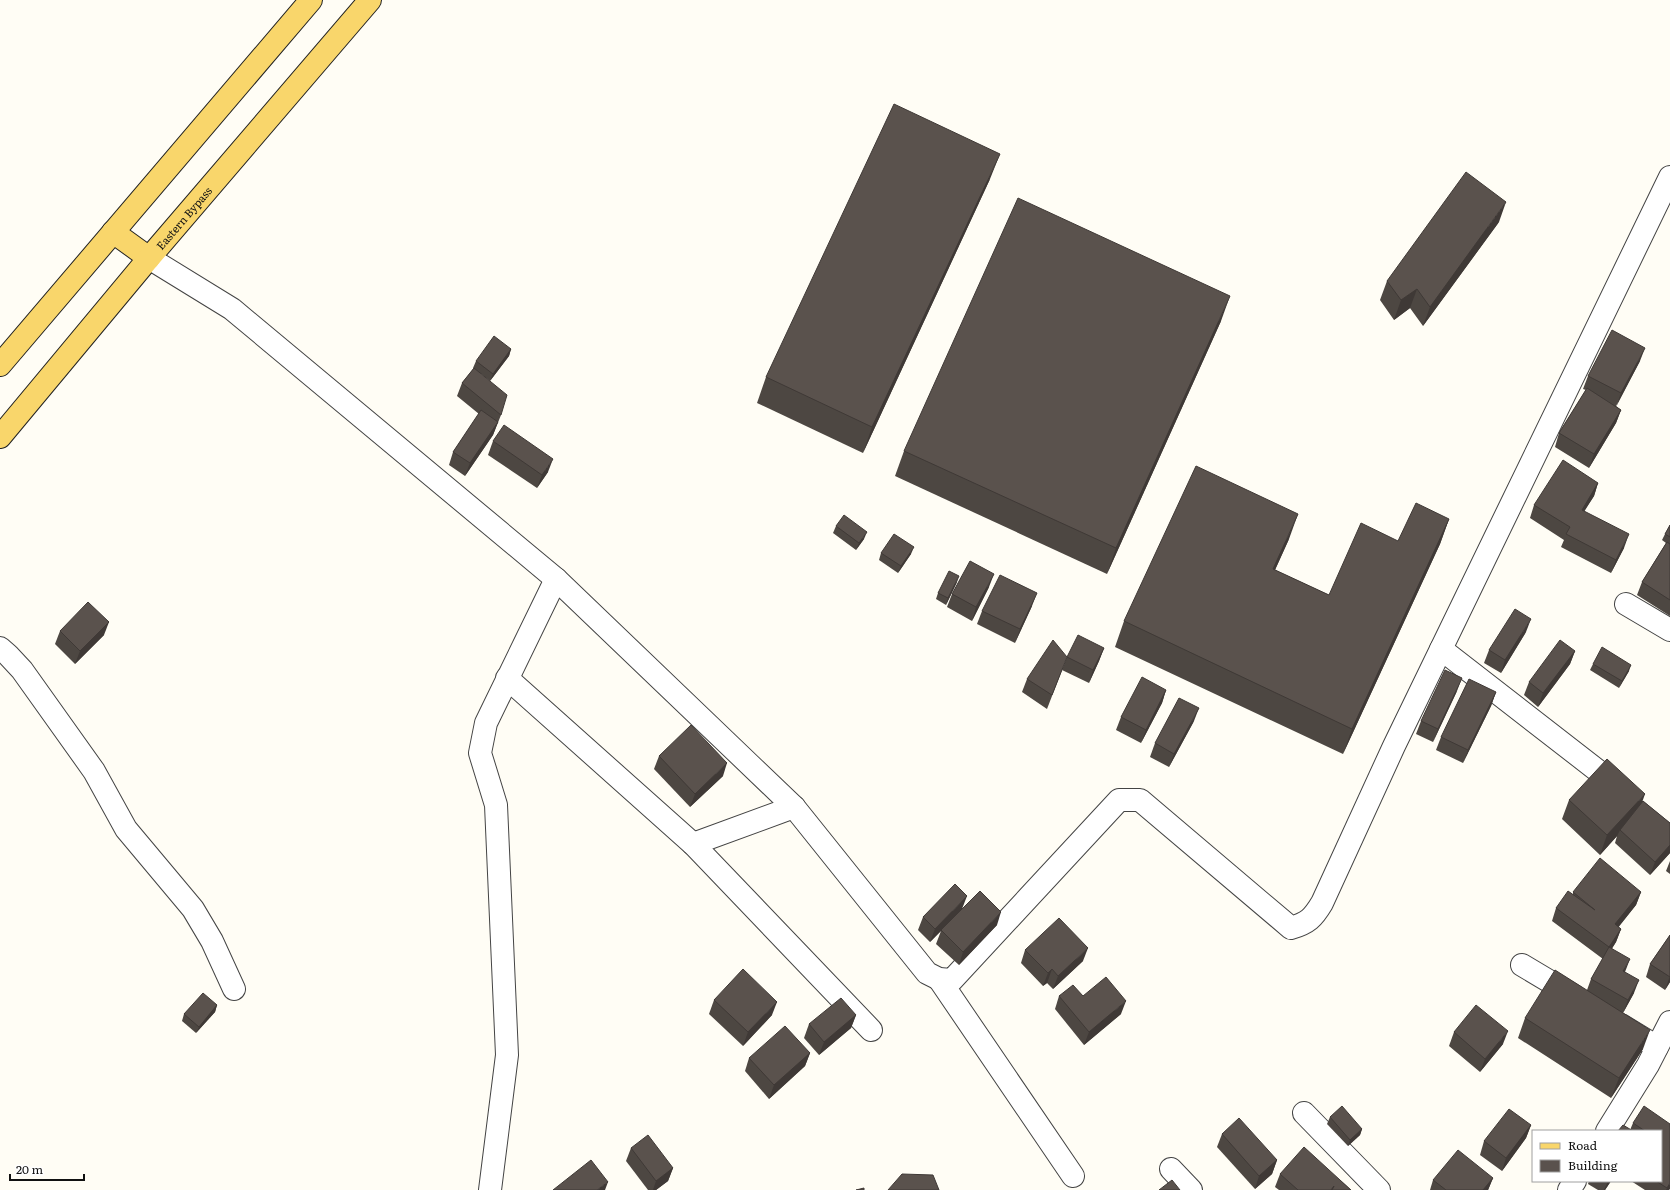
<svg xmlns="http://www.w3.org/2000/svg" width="1670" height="1190" font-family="Literata,serif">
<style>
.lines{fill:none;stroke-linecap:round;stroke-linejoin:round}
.minor-casing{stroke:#444;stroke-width:24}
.major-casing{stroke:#222;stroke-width:24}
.minor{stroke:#fff;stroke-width:22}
.major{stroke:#f9d66b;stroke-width:22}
.wall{fill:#4d4742}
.shaded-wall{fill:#3f3936}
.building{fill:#5a524d;stroke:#3f3936}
.labels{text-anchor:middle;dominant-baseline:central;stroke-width:4;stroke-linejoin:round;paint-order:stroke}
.street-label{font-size:11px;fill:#111;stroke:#fff}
</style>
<rect width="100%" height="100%" fill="#fffdf5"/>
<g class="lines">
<defs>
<g id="minor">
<path d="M149 258 232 309 556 579 794 807 927 973 939 979 952 980 1119 800H1140L1291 928C1308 923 1313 918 1322 903L1394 746 1670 177"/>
<polyline points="1626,604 1670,630"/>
<polyline points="0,648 8,655 22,670 94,771 126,829 193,909 212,941 234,989"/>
<polyline points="1441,649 1620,788"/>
<polyline points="507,678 693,844 871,1030"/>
<polyline points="693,844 794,807"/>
<polyline points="1522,965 1574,996"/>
<polyline points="939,979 1073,1176"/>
<polyline points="1621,1025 1657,1047"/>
<polyline points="1304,1113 1379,1190"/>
<polyline points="1607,1131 1648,1065 1670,1022"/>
<polyline points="1171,1169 1191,1190"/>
<polyline points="490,1190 507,1055 496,805 480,753 486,723 556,579"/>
<polyline points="1569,1190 1575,1181"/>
</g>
<g id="major">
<polyline points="113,232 149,258"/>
<polyline points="0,365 311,0"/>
<path id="s1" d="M0 437 149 258 370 0"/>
</g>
</defs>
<use href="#minor" class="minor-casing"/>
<use href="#major" class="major-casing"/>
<use href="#minor" class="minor"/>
<use href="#major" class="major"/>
</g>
<g class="wall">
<polygon points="990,179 863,453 757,403 766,377"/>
<polygon points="1499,222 1423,326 1410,308 1394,320 1380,300 1387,281"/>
<polygon points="1221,321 1107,574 895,476 904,451"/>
<polygon points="511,349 509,356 490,381 480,373 501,415 493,435 465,476 449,465 453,452 479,414 457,396 462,383 474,368 473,368 476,361"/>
<polygon points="1640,361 1616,406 1621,410 1616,423 1589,468 1555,447 1559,433 1586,390 1583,389 1588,376"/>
<polygon points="493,441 548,472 537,488 488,455"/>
<polygon points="1598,483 1594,496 1584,511 1624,548 1611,573 1561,547 1564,540 1530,518 1534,505"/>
<polygon points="1449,519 1440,544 1343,754 1115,647 1124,621 1289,539 1275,570 1329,595 1398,541"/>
<polygon points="1670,525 1670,616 1637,595 1642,582 1666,543 1662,540 1665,534"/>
<polygon points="836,526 864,539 856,550 833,533"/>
<polygon points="881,553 911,554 898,573 879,560"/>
<polygon points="957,582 946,605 936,599 938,593"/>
<polygon points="989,587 972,621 947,607 952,594"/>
<polygon points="1032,606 1015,643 977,624 982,611"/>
<polygon points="60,631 104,635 75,664 55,644"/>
<polygon points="1526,632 1501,673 1484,663 1489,650"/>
<polygon points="1104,648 1099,661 1089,683 1062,670 1067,657"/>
<polygon points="1575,651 1570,664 1538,707 1524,695 1529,682"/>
<polygon points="1593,664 1629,671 1619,688 1590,670"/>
<polygon points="1062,670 1047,709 1022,692 1027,679"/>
<polygon points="1166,690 1162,703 1141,743 1116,730 1121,717"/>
<polygon points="1457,691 1433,742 1416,734 1421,721"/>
<polygon points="1496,692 1491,706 1463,763 1436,750 1441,737"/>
<polygon points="1194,721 1169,767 1150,757 1155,743"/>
<polygon points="659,756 723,776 690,807 654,769"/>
<polygon points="1569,800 1643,801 1670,823 1670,853 1650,875 1615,843 1617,836 1600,855 1562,819"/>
<polygon points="1670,861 1670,874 1666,871"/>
<polygon points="1573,892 1641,892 1636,905 1618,927 1621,929 1616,942 1612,948 1625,972 1634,993 1623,1013 1643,1049 1611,1098 1518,1038 1525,1018 1587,990 1591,979 1603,959 1552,921 1556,908 1573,894"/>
<polygon points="962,909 997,925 959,965 936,944 941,931 930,942 918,930 923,917"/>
<polygon points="1670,935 1670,982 1665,990 1646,977 1650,964"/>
<polygon points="1025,950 1083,961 1053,989 1047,983 1043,986 1021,963"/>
<polygon points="1059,996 1121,1014 1084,1045 1055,1009"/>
<polygon points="714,1000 772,1015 743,1046 709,1014"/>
<polygon points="217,1005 215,1012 196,1033 182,1021 184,1014"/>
<polygon points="856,1015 851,1028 819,1055 804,1038 809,1024"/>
<polygon points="1454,1032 1503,1044 1480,1072 1449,1046"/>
<polygon points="810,1053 805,1066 769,1099 745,1071 749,1058"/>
<polygon points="1330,1117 1362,1129 1360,1135 1348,1146 1327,1124"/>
<polygon points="1633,1123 1670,1124 1669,1190 1645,1190 1631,1181 1661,1181 1661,1131 1618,1131 1630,1130"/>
<polygon points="1531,1125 1526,1138 1502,1171 1480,1155 1484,1141"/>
<polygon points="1222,1134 1277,1160 1272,1174 1255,1189 1217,1147"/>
<polygon points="631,1148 673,1168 668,1181 656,1190 648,1190 626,1161"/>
<polygon points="1280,1174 1340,1180 1351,1190 1279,1190 1275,1187"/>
<polygon points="1493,1178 1488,1190 1430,1190 1433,1180"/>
<polygon points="1589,1181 1611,1181 1605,1190 1598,1190 1588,1184"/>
</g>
<g class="shaded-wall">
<polygon points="1000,154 990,179 863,453 872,427"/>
<polygon points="1506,202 1499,222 1423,326 1430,307"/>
<polygon points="1417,289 1410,308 1394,320 1401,300"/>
<polygon points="1230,296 1221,321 1107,574 1116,548"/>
<polygon points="1645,348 1640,361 1616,407 1621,393"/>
<polygon points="511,349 509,356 490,381 493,374"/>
<polygon points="1621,410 1616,423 1589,468 1594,454"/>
<polygon points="498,422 493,435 465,476 470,463"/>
<polygon points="553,459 548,472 537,488 542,475"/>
<polygon points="1598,483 1594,496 1577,523 1582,510"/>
<polygon points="1298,514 1289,539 1264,594 1273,569"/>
<polygon points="1449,519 1440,544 1343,754 1352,729"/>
<polygon points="867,532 864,539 856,550 859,543"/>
<polygon points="1629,534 1624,548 1611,573 1616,560"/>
<polygon points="914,547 911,554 898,573 901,566"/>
<polygon points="994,574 989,587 972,621 976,607"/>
<polygon points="959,576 957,582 946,605 948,598"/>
<polygon points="1037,593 1032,606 1015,643 1020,629"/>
<polygon points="1531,619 1526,632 1501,673 1505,660"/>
<polygon points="109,622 104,635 75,664 80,651"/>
<polygon points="1104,648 1099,661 1089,683 1093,670"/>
<polygon points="1575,651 1570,664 1538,707 1543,693"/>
<polygon points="1631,665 1629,671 1619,688 1622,681"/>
<polygon points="1462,678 1457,691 1433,742 1438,729"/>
<polygon points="1166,690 1162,703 1141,743 1146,730"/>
<polygon points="1496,692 1491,706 1463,763 1468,750"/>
<polygon points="1199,708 1194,721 1169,767 1174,754"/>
<polygon points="727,763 723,776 690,807 695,794"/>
<polygon points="1645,794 1638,814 1620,830 1617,836 1600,855 1607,835"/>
<polygon points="1670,845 1670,853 1650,875 1655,862"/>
<polygon points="1641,892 1636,905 1610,938 1615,924"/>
<polygon points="967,896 962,909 930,942 935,929"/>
<polygon points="1001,912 997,925 959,965 963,952"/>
<polygon points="1621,929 1616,942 1605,960 1609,947"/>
<polygon points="1088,948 1083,961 1053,989 1058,976"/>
<polygon points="1630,959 1625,972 1618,984 1623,971"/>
<polygon points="1052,969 1047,983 1043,986 1048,973"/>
<polygon points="1670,976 1670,982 1665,990"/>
<polygon points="1639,980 1634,993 1623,1013 1628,1000"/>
<polygon points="1126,1001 1121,1014 1084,1045 1089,1032"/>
<polygon points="777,1002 772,1015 743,1046 748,1032"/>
<polygon points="217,1005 215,1012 196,1033 199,1027"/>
<polygon points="856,1015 851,1028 819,1055 824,1042"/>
<polygon points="1650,1030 1643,1049 1611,1098 1619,1078"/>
<polygon points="1508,1031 1503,1044 1480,1072 1485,1059"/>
<polygon points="810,1053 805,1066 769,1099 774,1085"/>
<polygon points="1531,1125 1526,1138 1502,1171 1506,1158"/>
<polygon points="1362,1129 1360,1135 1348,1146 1350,1140"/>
<polygon points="1277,1160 1272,1174 1255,1189 1259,1176"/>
<polygon points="673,1168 668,1181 656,1190 653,1190 656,1181"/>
<polygon points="1493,1178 1488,1190 1483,1190"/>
<polygon points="1608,1181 1611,1181 1605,1190 1604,1190"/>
<polygon points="608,1182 605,1190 597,1190"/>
<polygon points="1670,1183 1670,1189 1669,1190 1666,1190"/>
</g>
<g class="building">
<polygon points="894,104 1000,154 872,427 766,377"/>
<polygon points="1466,172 1506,202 1430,307 1417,289 1401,300 1387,281"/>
<polygon points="1018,198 1230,296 1116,548 904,451"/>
<polygon points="1612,330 1645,348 1621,393 1588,376"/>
<polygon points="494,336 511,349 493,374 476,361"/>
<polygon points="474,368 507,395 501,415 462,383"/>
<polygon points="1587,388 1621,410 1594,454 1559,433"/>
<polygon points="481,410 498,422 470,463 453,452"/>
<polygon points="504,425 553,459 542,475 493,441"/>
<polygon points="1563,460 1598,483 1582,510 1629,534 1616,560 1566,534 1570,527 1534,505"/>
<polygon points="1196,466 1298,514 1273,569 1329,595 1361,523 1398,541 1416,503 1449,519 1352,729 1124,621"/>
<polygon points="844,515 867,532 859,543 836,526"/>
<polygon points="1670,525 1670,537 1665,534"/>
<polygon points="894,534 914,547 901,566 881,553"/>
<polygon points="1667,542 1670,544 1670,600 1642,582"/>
<polygon points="970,561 994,574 976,607 952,594"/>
<polygon points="949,571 959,576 948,598 938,593"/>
<polygon points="1000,575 1037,593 1020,629 982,611"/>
<polygon points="88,602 109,622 80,651 60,631"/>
<polygon points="1515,609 1531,619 1505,660 1489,650"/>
<polygon points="1078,635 1104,648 1093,670 1067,657"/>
<polygon points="1053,640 1067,657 1052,695 1027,679"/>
<polygon points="1560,640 1575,651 1543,693 1529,682"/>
<polygon points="1602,647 1631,665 1622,681 1593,664"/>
<polygon points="1445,670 1462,678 1438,729 1421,721"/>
<polygon points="1142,677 1166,690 1146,730 1121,717"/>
<polygon points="1469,679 1496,692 1468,750 1441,737"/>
<polygon points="1179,698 1199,708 1174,754 1155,743"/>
<polygon points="691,725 727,763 695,794 659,756"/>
<polygon points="1607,759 1645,794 1607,835 1569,800"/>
<polygon points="1643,801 1670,823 1670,845 1655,862 1620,830"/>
<polygon points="1600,858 1641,892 1615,924 1621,929 1609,947 1556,908 1568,891 1595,910 1573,892"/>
<polygon points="955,884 967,896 935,929 923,917"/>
<polygon points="980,891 1001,912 963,952 941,930"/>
<polygon points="1059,918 1088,948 1058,976 1052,969 1048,973 1025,950"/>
<polygon points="1670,935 1670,977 1650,964"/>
<polygon points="1609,947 1630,959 1623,971 1639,980 1628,1000 1591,979"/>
<polygon points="743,969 777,1002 748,1032 714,1000"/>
<polygon points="1555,970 1650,1030 1619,1078 1525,1018"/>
<polygon points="1106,977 1126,1001 1089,1032 1059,996 1073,985 1083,996"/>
<polygon points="203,993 217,1005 199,1027 184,1014"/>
<polygon points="841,998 856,1015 824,1042 809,1024"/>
<polygon points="1476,1005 1508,1031 1485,1059 1454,1032"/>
<polygon points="785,1026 810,1053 774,1085 749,1058"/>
<polygon points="1342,1106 1362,1129 1350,1140 1330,1117"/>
<polygon points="1644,1106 1670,1124 1670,1183 1667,1188 1656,1181 1661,1181 1661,1131 1645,1131 1633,1123"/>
<polygon points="1509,1109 1531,1125 1506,1158 1484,1141"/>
<polygon points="1239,1118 1277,1160 1259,1176 1222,1134"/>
<polygon points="1623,1125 1633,1131 1618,1131"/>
<polygon points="648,1135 673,1168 656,1181 631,1148"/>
<polygon points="1304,1147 1340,1180 1351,1190 1332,1190 1334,1186 1331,1190 1298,1190 1280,1174"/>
<polygon points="1458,1150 1493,1178 1483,1190 1446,1190 1433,1180"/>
<polygon points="591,1160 608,1182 597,1190 553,1190"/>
<polygon points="902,1174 933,1175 939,1190 888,1190"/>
<polygon points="1172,1180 1180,1190 1159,1190"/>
<polygon points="864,1188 864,1190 856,1190"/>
</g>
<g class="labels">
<g class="street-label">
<text stroke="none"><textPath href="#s1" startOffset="286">Eastern Bypass</textPath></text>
</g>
</g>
<rect x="1532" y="1130" width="130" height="52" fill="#ffffff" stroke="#a0a0a0"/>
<rect x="1540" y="1143" width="20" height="6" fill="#f9d66b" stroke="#a0a0a0"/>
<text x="1568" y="1150" font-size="12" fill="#111111">Road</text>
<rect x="1540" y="1160" width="20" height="12" fill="#5a524d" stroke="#a0a0a0"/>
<text x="1568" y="1170" font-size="12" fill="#111111">Building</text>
<path d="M10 1174v6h74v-6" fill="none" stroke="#111111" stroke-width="2"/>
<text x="16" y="1174" font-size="12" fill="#111111" stroke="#ffffff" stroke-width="3" paint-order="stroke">20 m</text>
</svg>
